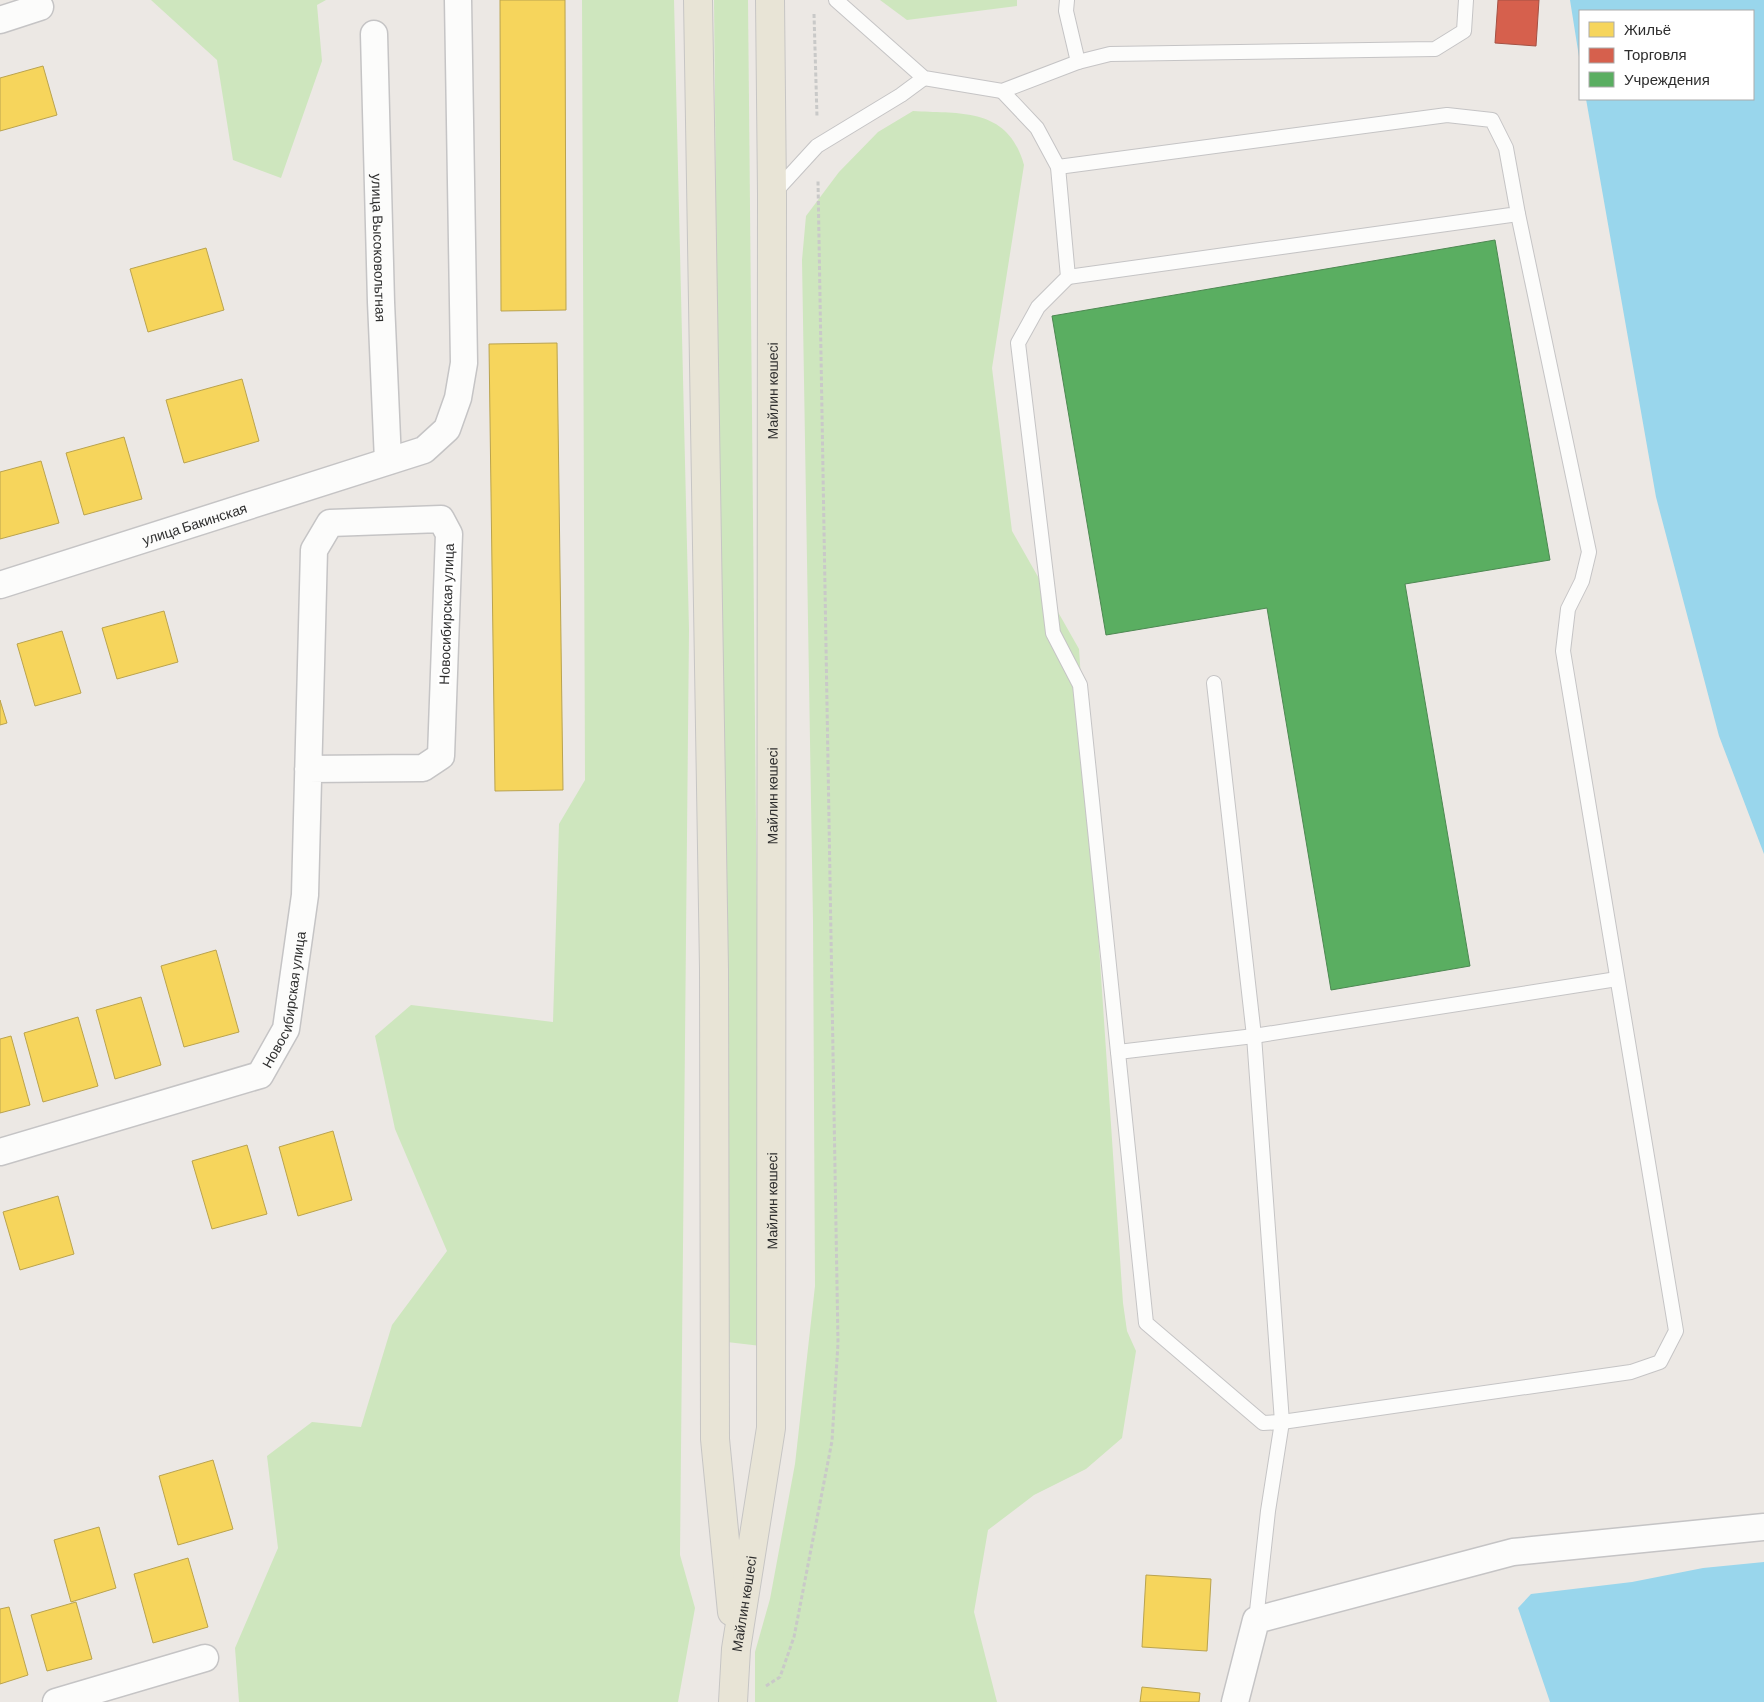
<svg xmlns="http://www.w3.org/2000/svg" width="1764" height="1702" font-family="Barlow,sans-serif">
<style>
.green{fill:#cee6be}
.water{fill:#99d6ec}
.homes{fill:#f6d55c;stroke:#baa34e}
.shops{fill:#d6604d;stroke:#a45144}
.public{fill:#5aae61;stroke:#4d8852}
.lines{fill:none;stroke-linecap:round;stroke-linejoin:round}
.service-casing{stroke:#c5c4c5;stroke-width:16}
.minor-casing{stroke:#c5c4c5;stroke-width:29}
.primary-casing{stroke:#c6c5c4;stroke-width:30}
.path{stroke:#c9c9c8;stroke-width:3;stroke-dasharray:4 2.5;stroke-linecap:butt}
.service{stroke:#fcfcfb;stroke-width:14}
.minor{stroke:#fcfcfb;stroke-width:26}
.primary{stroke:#e8e4d6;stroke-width:28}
.labels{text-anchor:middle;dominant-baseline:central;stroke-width:5;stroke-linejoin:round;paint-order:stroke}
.street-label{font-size:14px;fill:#2e2e2e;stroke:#fff}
</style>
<rect width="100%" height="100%" fill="#ece8e4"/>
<g class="green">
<polygon points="151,0 326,0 317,5 322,61 281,178 233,160 217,60"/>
<polygon points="582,0 674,0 689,630 680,1555 695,1608 678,1702 239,1702 235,1648 278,1548 267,1456 312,1422 361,1427 392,1325 447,1251 395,1129 375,1036 411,1005 553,1022 559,824 585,780"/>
<polygon points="714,0 748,0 761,1346 727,1342"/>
<polygon points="880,0 1017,0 1017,6 907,20"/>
<path d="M913 111C961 114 1008 107 1024 165L992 368 1012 531 1079 649 1123 1303 1127 1331 1136 1351 1122 1438 1086 1469 1034 1495 988 1530 974 1612 997 1702H755V1652L770 1599 795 1464 815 1286 813 921 802 260 806 216 839 172 878 132Z"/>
</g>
<g class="water">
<polygon points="1570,0 1764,0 1764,854 1719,736 1656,497 1586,99 1753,99 1753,11 1580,11 1580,63"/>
<polygon points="1764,1562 1764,1702 1550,1702 1518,1608 1531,1594 1632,1582 1703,1568"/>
</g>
<g class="homes">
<polygon points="500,0 565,0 566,310 501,311"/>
<polygon points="43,66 57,115 0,131 0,78"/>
<polygon points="206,248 224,310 148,332 130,269"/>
<polygon points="557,343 563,790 495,791 489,344"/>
<polygon points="242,379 259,441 184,463 166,400"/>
<polygon points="124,437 142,499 84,515 66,453"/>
<polygon points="41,461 59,523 0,539 0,472"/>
<polygon points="164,611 178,662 117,679 102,628"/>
<polygon points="62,631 81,693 35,706 17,644"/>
<polygon points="0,700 7,723 0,725"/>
<polygon points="216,950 239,1032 184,1047 161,966"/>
<polygon points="141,997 161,1065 115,1079 96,1010"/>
<polygon points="78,1017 98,1086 43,1102 24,1033"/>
<polygon points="11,1036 30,1105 0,1113 0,1039"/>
<polygon points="333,1131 352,1200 298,1216 279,1147"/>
<polygon points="247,1145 267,1214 212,1229 192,1161"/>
<polygon points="58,1196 74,1254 20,1270 3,1212"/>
<polygon points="213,1460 233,1529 178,1545 159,1476"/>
<polygon points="99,1527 116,1588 71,1602 54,1540"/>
<polygon points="188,1558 208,1627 153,1643 134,1574"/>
<polygon points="1146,1575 1211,1579 1207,1651 1142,1647"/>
<polygon points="76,1602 92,1659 47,1671 31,1615"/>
<polygon points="9,1607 28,1675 0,1684 0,1609"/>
<polygon points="1142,1687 1200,1693 1199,1702 1140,1702"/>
</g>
<polygon class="shops" points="1498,0 1539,0 1536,46 1495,43"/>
<polygon class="public" points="1495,240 1550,560 1405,584 1470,966 1331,990 1267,608 1106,635 1052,316"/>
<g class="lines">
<defs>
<g id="service">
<polyline points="836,0 924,78 1002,91 1078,62 1110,54 1435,49 1464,31 1466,0"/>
<polyline points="1067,0 1066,11 1078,62"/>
<polyline points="1002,91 1037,128 1058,167 1068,277 1038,307 1018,343 1053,633 1080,685 1146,1323 1263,1423 1282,1422 1631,1372 1660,1362 1676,1331 1563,651 1568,609 1582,581 1589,552 1518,214"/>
<polyline points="1058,167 1447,115 1492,120 1506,148 1518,214 1068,277"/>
<polyline points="774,193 817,146 901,95 924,78"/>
<polyline points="1214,683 1254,1036 1282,1422 1268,1511 1256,1620"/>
<polyline points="1118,1052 1254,1036 1617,979"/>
</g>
<g id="minor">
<polyline points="0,20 40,7"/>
<path id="s1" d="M374 34 381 302 388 461"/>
<path id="s2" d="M0 585 424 450 447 429 458 398 464 363 458 0"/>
<path id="s3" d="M0 1152 260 1075 286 1029 305 895 314 550 330 523 441 519 449 534 441 756 423 768 308 769"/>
<polyline points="56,1702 205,1658"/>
<polyline points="1235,1702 1256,1620 1513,1552 1764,1527"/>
</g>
<g id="primary">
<polyline points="698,0 714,969 715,1439 732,1612"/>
<path id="s4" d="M733 1702 736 1649 771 1428 772 195 770 0"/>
</g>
</defs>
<use href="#service" class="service-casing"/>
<use href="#minor" class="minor-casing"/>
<use href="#primary" class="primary-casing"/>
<g class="path">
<polyline points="814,14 817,117"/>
<polyline points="766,1686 780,1677 794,1637 832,1441 838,1343 818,181"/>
</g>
<use href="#service" class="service"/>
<use href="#minor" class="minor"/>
<use href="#primary" class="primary"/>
</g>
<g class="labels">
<g class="street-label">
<text stroke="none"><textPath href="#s1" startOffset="214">улица Высоковольтная</textPath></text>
<text stroke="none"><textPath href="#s4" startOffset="1314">Майлин көшесі</textPath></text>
<text stroke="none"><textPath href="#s2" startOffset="204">улица Бакинская</textPath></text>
<text transform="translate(446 614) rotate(-88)">Новосибирская улица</text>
<text stroke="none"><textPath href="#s4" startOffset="909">Майлин көшесі</textPath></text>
<text stroke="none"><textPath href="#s3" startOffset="352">Новосибирская улица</textPath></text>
<text stroke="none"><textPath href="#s4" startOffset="504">Майлин көшесі</textPath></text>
<text stroke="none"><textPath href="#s4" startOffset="99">Майлин көшесі</textPath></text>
</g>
</g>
<rect x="1579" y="10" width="175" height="90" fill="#ffffff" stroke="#ababab"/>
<rect x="1589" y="22" width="25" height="15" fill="#f6d55c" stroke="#ababab"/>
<text x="1624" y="35" font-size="15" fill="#2e2e2e">Жильё</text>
<rect x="1589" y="48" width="25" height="15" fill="#d6604d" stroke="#ababab"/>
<text x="1624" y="60" font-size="15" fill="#2e2e2e">Торговля</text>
<rect x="1589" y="72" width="25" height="15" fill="#5aae61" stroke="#ababab"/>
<text x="1624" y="85" font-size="15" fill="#2e2e2e">Учреждения</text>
</svg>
